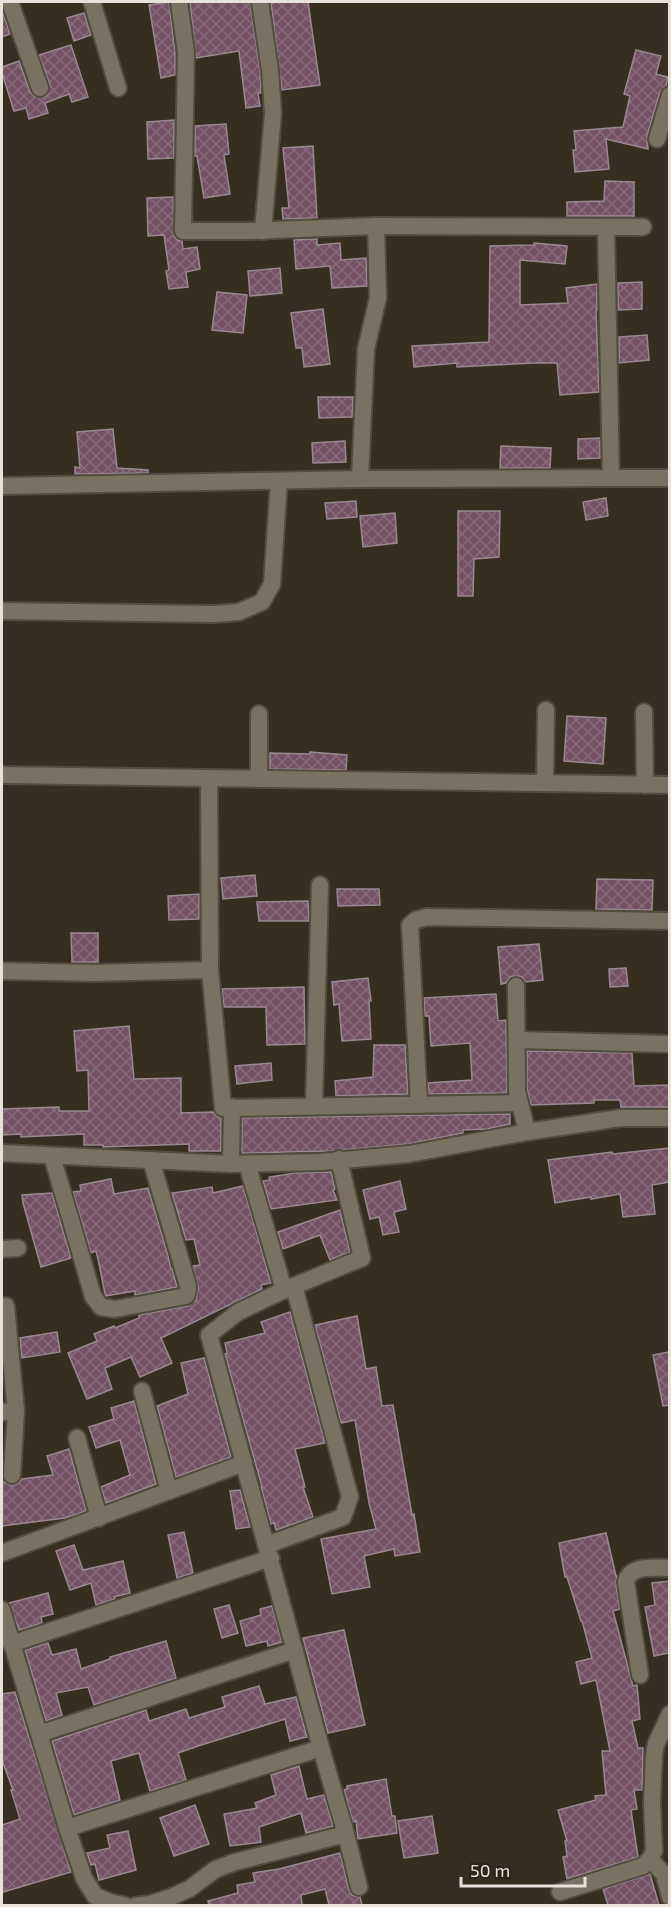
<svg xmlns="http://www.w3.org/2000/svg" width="671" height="1907" font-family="'Exo 2',sans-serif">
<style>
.building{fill:url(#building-cross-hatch);stroke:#9a8891;stroke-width:1.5}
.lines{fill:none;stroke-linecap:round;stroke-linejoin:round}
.street-casing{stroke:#534b3f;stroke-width:20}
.street{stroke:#7b7162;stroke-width:16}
</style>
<defs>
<pattern id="building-cross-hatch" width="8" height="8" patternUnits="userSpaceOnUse" patternTransform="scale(1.5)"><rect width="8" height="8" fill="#745264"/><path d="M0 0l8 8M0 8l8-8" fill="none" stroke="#886b7a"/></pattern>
</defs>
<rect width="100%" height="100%" fill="#372d21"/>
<g class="building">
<polygon points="169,2 175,53 175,75 161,78 149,5"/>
<polygon points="190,2 250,2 260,71 261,93 258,93 260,106 246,108 239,51 196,58"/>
<polygon points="278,2 308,2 320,85 282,90 271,3"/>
<polygon points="2,10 10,34 2,37"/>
<polygon points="84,13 91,35 74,41 67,18"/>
<polygon points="71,45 88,97 72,102 69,94 45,103 48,113 29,119 26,108 14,111 2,73 2,67 19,61 30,92 34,96 43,98 48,94 50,85 39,55"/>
<polygon points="636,50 661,56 656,74 668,77 666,86 660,92 647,136 648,149 606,139 609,169 575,172 573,150 576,150 574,131 623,127 630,96 624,94"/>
<polygon points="174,120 174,158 148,159 147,122"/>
<polygon points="226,124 229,154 224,155 230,194 204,198 197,156 195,156 195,126"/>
<polygon points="313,146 317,218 283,219 282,208 289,208 283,148"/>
<polygon points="605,181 634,182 634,216 567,216 567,202 604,201"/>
<polygon points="173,197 174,236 177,240 182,241 183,249 197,247 200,269 186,272 188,287 169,289 166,271 169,270 164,235 148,236 147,198"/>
<polygon points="317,239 317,245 340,243 341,260 366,258 367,286 332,288 330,266 296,269 294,240"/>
<polygon points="534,243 567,246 565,264 520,260 520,305 568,303 566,288 597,284 597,310 596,310 599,392 560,395 557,363 534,363 457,367 457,363 414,367 412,346 489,342 490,246 534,245"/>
<polygon points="280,268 282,293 250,296 248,271"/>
<polygon points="642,282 642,309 618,310 618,283"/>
<polygon points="217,292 247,295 243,333 212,330"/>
<polygon points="323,309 330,364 304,367 302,348 296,348 291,313"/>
<polygon points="647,335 649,360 619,363 619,337"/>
<polygon points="318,397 353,397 352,417 319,418"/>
<polygon points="113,429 117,468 148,470 148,473 75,474 75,467 80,468 77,432"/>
<polygon points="600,438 600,458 578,459 578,439"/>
<polygon points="345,441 346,462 313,463 312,443"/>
<polygon points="501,446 551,448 550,468 500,468"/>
<polygon points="606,498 608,516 586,520 583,502"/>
<polygon points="356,501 357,517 327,519 325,503"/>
<polygon points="458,511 500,511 499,557 474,559 473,596 458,596"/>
<polygon points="395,513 397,543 363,547 360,516"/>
<polygon points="567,716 606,718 603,764 564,761"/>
<polygon points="310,752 347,755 346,770 270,769 270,753 310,754"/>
<polygon points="255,875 257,896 223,899 221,878"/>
<polygon points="597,879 653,880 652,910 596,909"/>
<polygon points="337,889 379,889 380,905 338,906"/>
<polygon points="199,894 199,919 169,920 168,896"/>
<polygon points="308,901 309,921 259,921 257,902"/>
<polygon points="71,933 98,933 98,962 72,962"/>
<polygon points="539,944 543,980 525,982 522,977 515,976 510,977 506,983 501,984 498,947"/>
<polygon points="626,968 628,986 610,987 609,969"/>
<polygon points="368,978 371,1001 369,1001 371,1039 342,1041 339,1004 334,1005 332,982"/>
<polygon points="304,987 305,1044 267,1045 266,1007 224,1007 222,989"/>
<polygon points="496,994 498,1021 506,1020 507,1093 429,1094 428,1083 472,1080 470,1043 431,1046 429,1016 425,1016 424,998"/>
<polygon points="129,1026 134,1079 181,1078 181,1113 213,1112 218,1117 221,1118 221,1151 189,1151 189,1144 103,1147 103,1145 84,1145 84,1134 21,1137 21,1134 2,1135 2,1109 59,1107 59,1111 89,1111 88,1070 77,1071 74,1031"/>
<polygon points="374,1045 405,1045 408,1094 336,1096 335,1081 373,1077"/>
<polygon points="527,1051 632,1053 634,1086 669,1085 669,1107 621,1107 620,1100 594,1100 594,1103 531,1105 527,1090"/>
<polygon points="271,1063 272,1080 237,1084 235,1066"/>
<polygon points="510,1114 510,1124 487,1129 463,1130 463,1133 408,1144 331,1151 242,1153 242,1118"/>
<polygon points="669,1148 669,1182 652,1185 655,1214 623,1217 620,1194 591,1199 591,1197 555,1203 548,1160 612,1152 613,1154"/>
<polygon points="331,1172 335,1189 333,1190 337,1200 271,1209 263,1181 270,1180 269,1177 296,1173"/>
<polygon points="111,1179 114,1194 148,1188 168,1256 171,1269 172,1269 177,1287 135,1295 135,1291 106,1296 105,1294 98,1259 96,1251 91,1253 73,1192 81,1191 80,1185"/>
<polygon points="400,1181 406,1209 394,1212 399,1232 383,1235 379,1217 370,1219 363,1190"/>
<polygon points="243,1186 271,1283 261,1285 262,1289 161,1338 172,1363 140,1377 131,1357 105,1368 112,1389 87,1399 68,1353 97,1341 94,1334 114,1326 115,1328 139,1318 139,1315 188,1306 196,1300 198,1287 193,1266 200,1265 194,1239 186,1240 172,1193 212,1187 213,1193"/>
<polygon points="52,1193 71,1258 41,1267 23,1203 22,1195"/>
<polygon points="340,1210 350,1252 330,1260 320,1235 283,1249 278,1232"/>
<polygon points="290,1312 325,1443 295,1449 305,1487 303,1487 313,1517 276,1530 274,1523 271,1524 261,1487 262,1487 225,1354 227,1353 225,1343 265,1333 261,1322"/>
<polygon points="357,1316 366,1369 376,1367 382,1406 393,1405 412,1515 414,1514 420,1552 395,1556 394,1549 364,1556 370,1587 332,1594 321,1539 376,1529 369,1503 355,1420 341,1423 315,1325"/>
<polygon points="57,1332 60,1352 22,1358 20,1338"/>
<polygon points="669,1352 669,1405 663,1406 653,1355"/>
<polygon points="204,1358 231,1457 176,1477 157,1406 188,1394 181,1363"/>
<polygon points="134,1401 156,1484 106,1503 101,1487 130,1475 120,1440 96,1448 89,1427 114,1419 111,1408"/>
<polygon points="69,1449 86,1511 65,1518 2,1526 2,1481 12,1485 17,1484 22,1479 53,1475 47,1456"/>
<polygon points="240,1490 250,1527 236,1529 230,1491"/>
<polygon points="184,1532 193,1573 177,1578 168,1535"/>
<polygon points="606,1533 616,1576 617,1576 616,1584 620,1609 613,1611 633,1686 637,1685 640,1719 632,1721 638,1748 643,1748 642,1790 634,1790 637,1809 631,1810 638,1857 567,1879 563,1857 567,1856 565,1841 567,1841 558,1810 596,1800 595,1796 606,1795 602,1751 610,1751 596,1680 581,1684 576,1662 592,1658 582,1621 581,1621 567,1577 565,1577 559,1543"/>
<polygon points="74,1545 83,1570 123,1561 130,1593 114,1597 115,1599 96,1605 91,1583 70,1590 56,1551"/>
<polygon points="669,1581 669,1653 654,1656 645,1607 655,1605 652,1583"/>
<polygon points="48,1593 53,1614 41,1617 42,1623 19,1630 9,1603"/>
<polygon points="229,1605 238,1633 222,1638 214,1609"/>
<polygon points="272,1606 282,1642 268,1646 267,1641 246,1646 240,1621 261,1615 260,1609"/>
<polygon points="344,1630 365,1725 328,1733 303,1638"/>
<polygon points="166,1641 176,1678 94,1705 88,1687 56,1693 62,1715 46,1721 25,1650 48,1643 52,1655 76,1649 81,1669 110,1659 110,1657"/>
<polygon points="259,1686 265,1704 296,1697 307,1737 290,1741 285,1719 198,1746 178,1753 186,1780 150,1791 139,1753 111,1761 120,1800 74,1815 52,1741 146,1710 149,1721 186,1709 189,1718 225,1707 222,1697"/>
<polygon points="15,1692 71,1872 3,1892 2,1885 2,1825 20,1819 11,1790 13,1790 2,1760 2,1694"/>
<polygon points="299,1766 307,1799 324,1795 333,1826 306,1833 301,1813 259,1827 261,1842 230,1846 224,1814 257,1808 255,1803 276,1795 271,1775"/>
<polygon points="386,1779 392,1816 395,1816 397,1833 358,1839 356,1821 353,1822 344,1790 347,1789 347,1786"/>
<polygon points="195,1805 209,1844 174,1856 160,1818"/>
<polygon points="432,1816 438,1853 404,1858 398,1821"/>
<polygon points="128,1831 136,1870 99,1880 95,1864 91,1865 87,1853 110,1848 107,1835"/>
<polygon points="340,1853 349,1890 352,1895 360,1897 362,1905 329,1905 325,1889 301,1895 302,1905 209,1905 208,1901 238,1893 237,1885 255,1882 253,1873 279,1869"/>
<polygon points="650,1874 659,1905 608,1905 603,1889"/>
</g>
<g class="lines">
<defs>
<g id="street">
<polyline points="10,2 40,88"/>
<polyline points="92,2 118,88"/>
<polyline points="260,2 270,70 273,113 263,231"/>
<polyline points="657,139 670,95"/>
<polyline points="376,226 643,227"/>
<polyline points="606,227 611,478 670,478"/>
<polyline points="360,479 611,478"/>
<polyline points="2,486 360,479 366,349 378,298 376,226 247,231 183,231 186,52 179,2"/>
<polyline points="2,611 214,614 239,612 262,602 272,584 279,481"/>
<polyline points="644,712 645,785"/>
<polyline points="2,775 670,785"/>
<polyline points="209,778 210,970 223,1108 520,1103"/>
<polyline points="259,779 259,714"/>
<polyline points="545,783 546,710"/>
<polyline points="2,971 93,973 210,970"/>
<polyline points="516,986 517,1091 527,1132"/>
<polyline points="517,1040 670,1044"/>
<polyline points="419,1105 410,925 416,920 427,917 670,921"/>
<polyline points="314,1106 320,885"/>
<polyline points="2,1153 231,1164 321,1162 409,1154 527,1132 620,1118 670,1118"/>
<path d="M52 1156 93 1296 101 1307 115 1309 186 1296C190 1288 187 1283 185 1275L151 1160"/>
<polyline points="231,1164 232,1107"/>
<polyline points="247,1164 284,1290 238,1312 209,1335 321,1748 346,1834 359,1887"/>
<polyline points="2,1249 18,1248"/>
<polyline points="294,1286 362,1258 339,1159"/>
<polyline points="6,1306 16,1411"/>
<polyline points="142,1391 169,1491"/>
<polyline points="2,1412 16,1411 12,1475"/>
<polyline points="77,1438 99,1518"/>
<polyline points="267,1545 343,1517 350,1497 294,1286 284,1290"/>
<polyline points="2,1553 244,1463"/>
<polyline points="2,1610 67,1828 84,1878 95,1896 110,1902 126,1906"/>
<polyline points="11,1644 271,1558"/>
<path d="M640 1675 626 1582C630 1564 655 1568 670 1568"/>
<polyline points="39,1734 295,1650"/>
<polyline points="67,1828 321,1748"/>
<polyline points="650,1859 664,1874 670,1897"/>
<polyline points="560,1892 643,1866 650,1859 654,1851 652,1802 654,1755 656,1744 670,1714"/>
<polyline points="135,1906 150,1904 169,1898 189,1889 216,1869 235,1862 346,1834"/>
</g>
</defs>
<use href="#street" class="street-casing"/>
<use href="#street" class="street"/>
</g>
<rect width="671" height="1907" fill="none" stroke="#e8e2da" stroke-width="6"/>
<path d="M461 1877v9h124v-9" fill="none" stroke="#e8e2da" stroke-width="3"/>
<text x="470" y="1877" font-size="18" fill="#e8e2da" stroke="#2c2417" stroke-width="4.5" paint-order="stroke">50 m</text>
</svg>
